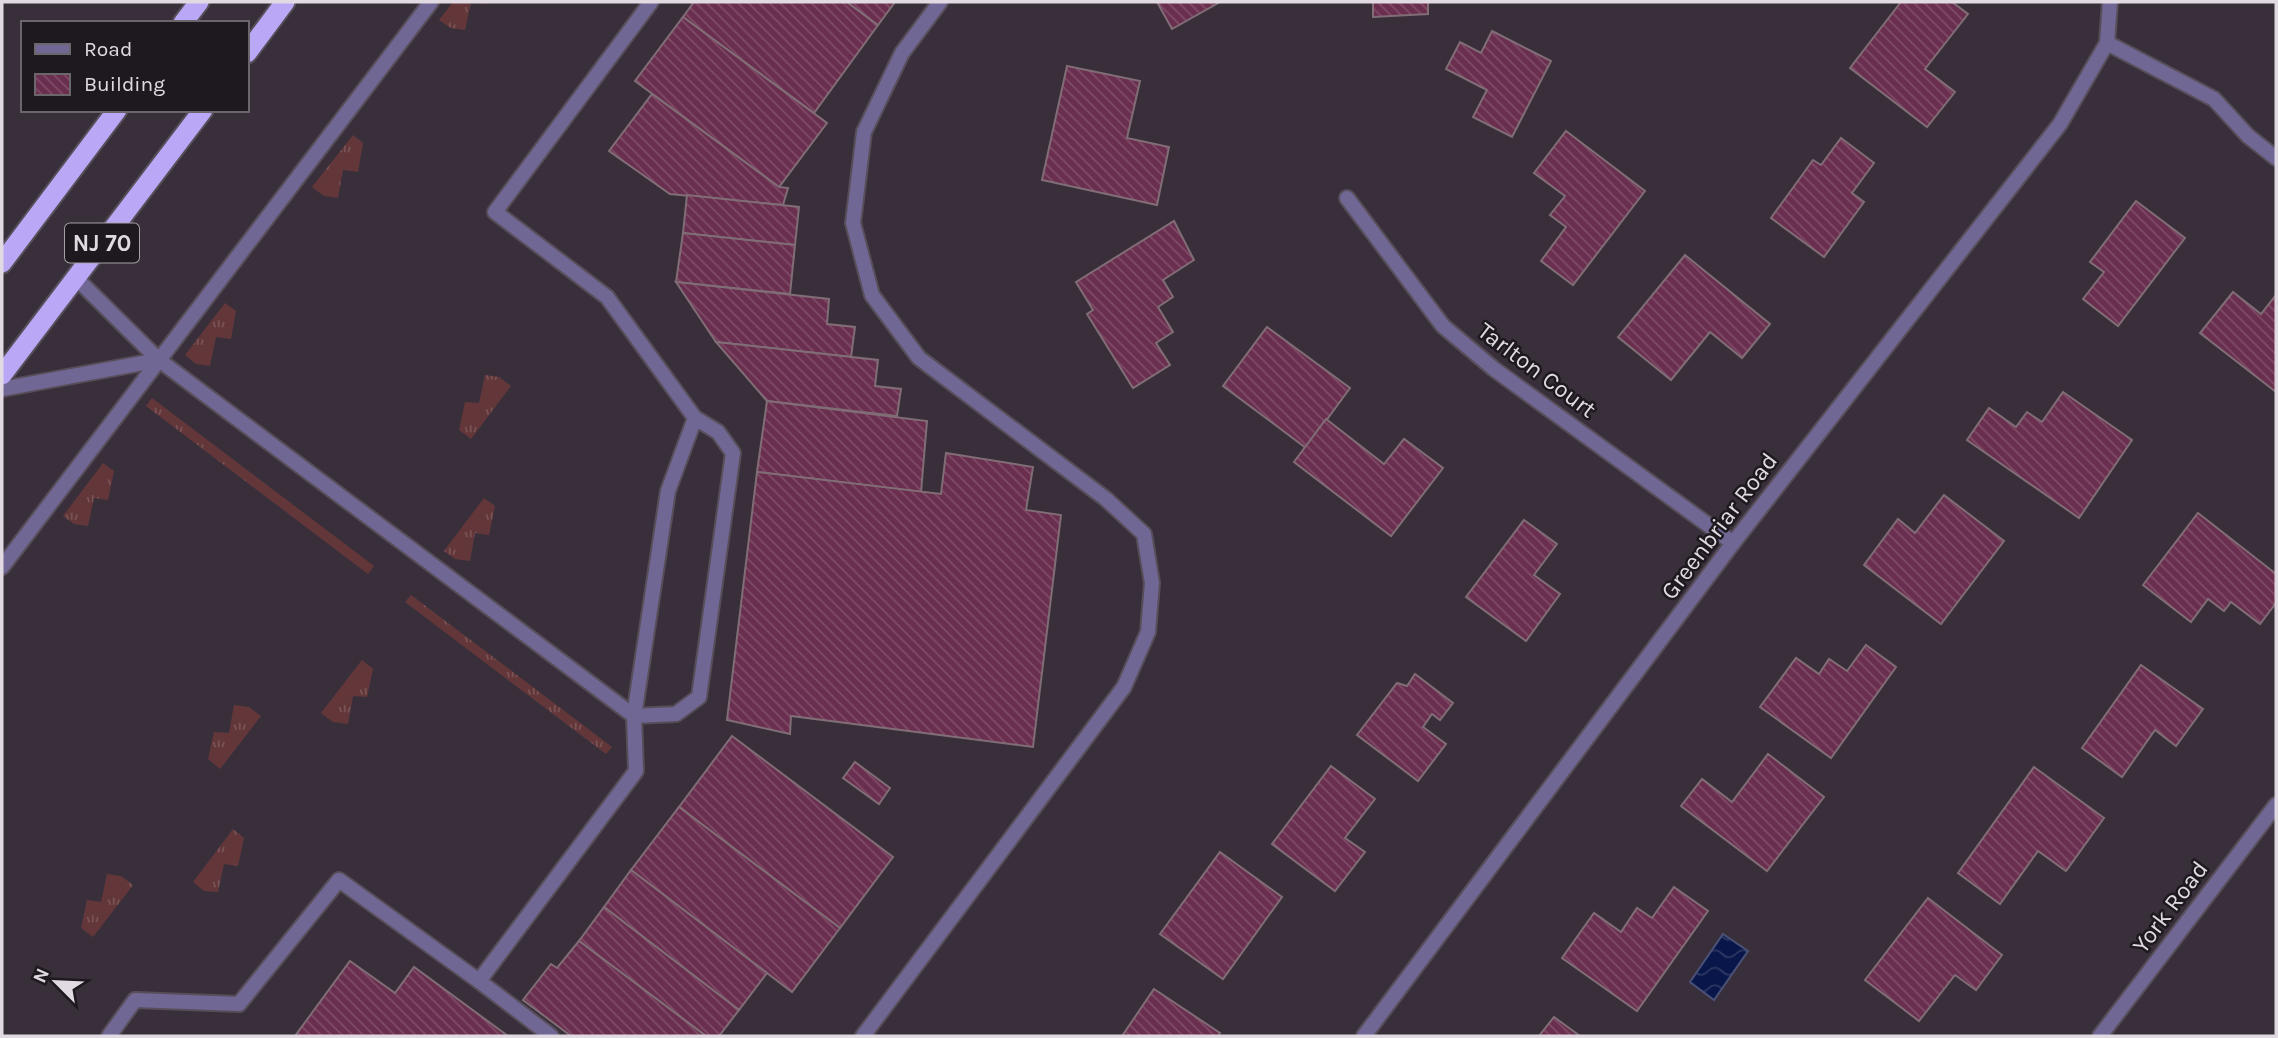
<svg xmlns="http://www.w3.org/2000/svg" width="2278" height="1038" font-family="Karla,sans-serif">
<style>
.grass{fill:url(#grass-tufts)}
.water{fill:url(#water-waves);stroke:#4a5177;stroke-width:2}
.building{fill:url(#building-back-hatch);stroke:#806d76;stroke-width:2}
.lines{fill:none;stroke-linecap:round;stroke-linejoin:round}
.service-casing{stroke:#574e59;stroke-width:18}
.minor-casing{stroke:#574e59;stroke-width:18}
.trunk-casing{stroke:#574e59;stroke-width:23}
.service{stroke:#716794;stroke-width:14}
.minor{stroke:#716794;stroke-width:14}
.trunk{stroke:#baa8f7;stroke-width:19}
.labels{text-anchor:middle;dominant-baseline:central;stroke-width:5;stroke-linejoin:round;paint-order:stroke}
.shield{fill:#1d191e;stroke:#a6a0a7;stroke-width:2}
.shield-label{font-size:23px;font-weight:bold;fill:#e1dae2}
.street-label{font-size:24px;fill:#e1dae2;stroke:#1d191e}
</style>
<defs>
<pattern id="grass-tufts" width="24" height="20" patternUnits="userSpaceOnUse" patternTransform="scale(1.75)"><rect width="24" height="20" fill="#63373a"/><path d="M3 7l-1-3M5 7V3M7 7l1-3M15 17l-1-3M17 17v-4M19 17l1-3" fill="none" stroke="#795356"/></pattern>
<pattern id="water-waves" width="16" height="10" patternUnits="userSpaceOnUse" patternTransform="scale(1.75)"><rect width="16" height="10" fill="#091649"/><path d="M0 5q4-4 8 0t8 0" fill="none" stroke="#2d3763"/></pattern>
<pattern id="building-back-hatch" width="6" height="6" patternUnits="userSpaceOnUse" patternTransform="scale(1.75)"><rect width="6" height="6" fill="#6a2e4f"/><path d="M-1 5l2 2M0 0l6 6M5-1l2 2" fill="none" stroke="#7f4c68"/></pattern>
</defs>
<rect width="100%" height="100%" fill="#392f3b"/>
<g class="grass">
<polygon points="453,2 486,2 485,4 471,2 465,30 451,28 439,20"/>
<polygon points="353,135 363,143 358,172 343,170 338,198 324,196 312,187"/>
<polygon points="225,303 236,311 231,339 216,337 210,366 196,364 185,355"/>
<polygon points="485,375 499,377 511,386 471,439 459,430 465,402 479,403"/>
<polygon points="152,398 374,566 368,574 146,406"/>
<polygon points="103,463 114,471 108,500 94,498 88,526 74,524 63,516"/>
<polygon points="484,498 495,506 489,535 475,533 470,561 455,559 444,551"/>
<polygon points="411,595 612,747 606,754 405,602"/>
<polygon points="362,660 373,669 367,697 353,696 348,724 333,722 321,713"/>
<polygon points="234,705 249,707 261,716 220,769 208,759 214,732 229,733"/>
<polygon points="233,829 244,838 238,866 224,864 218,892 204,891 193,882"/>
<polygon points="107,874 121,876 133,885 93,937 81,928 87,900 101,902"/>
</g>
<polygon class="water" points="1723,934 1748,951 1714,1000 1690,982"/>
<g class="building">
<polygon points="694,2 847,2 878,25 814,113 683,17"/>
<polygon points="847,2 895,2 878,25"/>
<polygon points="1157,2 1220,2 1172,29"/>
<polygon points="1373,2 1428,2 1428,14 1373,17"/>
<polygon points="1901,2 1952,2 1968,14 1925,69 1955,92 1927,127 1850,68"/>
<polygon points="683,17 827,123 779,187 635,81"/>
<polygon points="1492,31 1551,61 1512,137 1473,117 1487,90 1446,69 1460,42 1481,53"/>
<polygon points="1067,66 1140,81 1127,138 1169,147 1157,205 1042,180"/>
<polygon points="652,94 779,187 788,188 783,205 670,194 609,151"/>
<polygon points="1566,131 1645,191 1573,285 1541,261 1566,227 1550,215 1565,196 1534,173"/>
<polygon points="1841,138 1874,163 1852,193 1864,202 1824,257 1771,218 1813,160 1821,165"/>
<polygon points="687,195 799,207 795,245 683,233"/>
<polygon points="2136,201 2185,238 2118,326 2083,299 2104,272 2090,262"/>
<polygon points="1174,221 1194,260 1163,280 1173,297 1158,307 1173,332 1156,343 1170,365 1133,388 1087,314 1093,310 1076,282"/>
<polygon points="683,233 795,245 790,294 676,282"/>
<polygon points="1685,255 1770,324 1742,358 1710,332 1671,380 1618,337"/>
<polygon points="676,282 829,299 827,324 855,327 851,357 716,342"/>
<polygon points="2233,292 2261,314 2276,295 2276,392 2200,333"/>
<polygon points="1267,327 1350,388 1306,448 1223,386"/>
<polygon points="716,342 878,360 875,386 901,389 897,416 767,401"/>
<polygon points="2063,392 2132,440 2079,518 1967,440 1989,408 2016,427 2027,412 2042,422"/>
<polygon points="767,401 927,421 921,492 757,472"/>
<polygon points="1326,419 1384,464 1404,439 1443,468 1391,536 1294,462"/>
<polygon points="946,453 1033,467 1026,510 1061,515 1033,747 791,716 790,734 727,720 757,472 941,494"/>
<polygon points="1944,495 2004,541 1941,624 1864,565 1898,519 1915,533"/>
<polygon points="2198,513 2276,574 2276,603 2260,624 2231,602 2224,611 2208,599 2191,622 2143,585"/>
<polygon points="1524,520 1557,544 1534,575 1560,594 1526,641 1466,597"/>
<polygon points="1866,645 1896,667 1831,758 1760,707 1796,658 1819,674 1829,659 1847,671"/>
<polygon points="2141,665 2203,709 2176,746 2155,730 2122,777 2082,748"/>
<polygon points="1415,674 1453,703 1440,720 1432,714 1423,727 1446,744 1418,781 1357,735 1397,683 1407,686"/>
<polygon points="732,736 893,857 840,928 679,807"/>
<polygon points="1768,754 1824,797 1767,871 1681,806 1702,779 1732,802"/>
<polygon points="855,762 890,788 879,804 843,778"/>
<polygon points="1331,766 1375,799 1345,838 1365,852 1335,891 1272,844"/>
<polygon points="2034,767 2104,818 2066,871 2038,851 2000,904 1958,873"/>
<polygon points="679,807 840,928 792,992 631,870"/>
<polygon points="1220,852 1282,897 1223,979 1160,934"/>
<polygon points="631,870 767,973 739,1010 604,907"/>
<polygon points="1674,887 1708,911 1637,1011 1562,958 1594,913 1621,932 1637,908 1652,918"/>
<polygon points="1928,898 2002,955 1976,990 1955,975 1919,1021 1865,980"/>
<polygon points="604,907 739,1010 719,1036 706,1036 579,941"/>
<polygon points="579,941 706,1036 571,1036 523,1000 551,964 557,968"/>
<polygon points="350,961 395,993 414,967 508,1036 295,1036"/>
<polygon points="1154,989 1220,1033 1218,1036 1122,1036"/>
<polygon points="1554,1017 1580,1036 1539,1036"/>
</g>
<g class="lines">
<defs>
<g id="service">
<polyline points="76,278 159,360 634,716 668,491 695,418"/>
<polyline points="2,389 159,360"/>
<polyline points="2,567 431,2"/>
<polyline points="479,981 551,1036"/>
<polyline points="109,1036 135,1000 239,1004 339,880 479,981 636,771 634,716 676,714 699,697 733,453 718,432 695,418 607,297 495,212 651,2"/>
<polyline points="863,1036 1124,687 1148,632 1152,583 1144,534 1106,499 919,358 872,295 853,223 864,132 902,53 940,2"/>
</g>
<g id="minor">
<polyline points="2107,43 2214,99 2248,136 2276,158"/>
<polyline points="1347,198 1443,326 1494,369 1733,543"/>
<polyline points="1364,1036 1733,543 2060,124 2107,43 2110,2"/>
<polyline points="2100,1036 2276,805"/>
</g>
<g id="trunk">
<polyline points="183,23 199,2"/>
<polyline points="247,53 285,2"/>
<polyline points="2,263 117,110"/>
<polyline points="2,375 203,110"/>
</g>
</defs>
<use href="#service" class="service-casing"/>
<use href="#minor" class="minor-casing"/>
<use href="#trunk" class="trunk-casing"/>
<use href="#service" class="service"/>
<use href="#minor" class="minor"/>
<use href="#trunk" class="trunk"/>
</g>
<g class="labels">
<rect class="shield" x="65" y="223.5" width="74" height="39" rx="5"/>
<g class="shield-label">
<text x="102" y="243">NJ 70</text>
</g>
<g class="street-label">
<text transform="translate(1537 370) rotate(37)">Tarlton Court</text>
<text transform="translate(1719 526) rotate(-53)">Greenbriar Road</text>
<text transform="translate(2170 907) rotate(-53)">York Road</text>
</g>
</g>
<rect width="2278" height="1038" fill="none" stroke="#e1dae2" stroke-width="7"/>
<rect x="21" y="21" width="228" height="91" fill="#1d191e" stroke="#6b666c" stroke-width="2"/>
<rect x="35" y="44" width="35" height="10" fill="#716794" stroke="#6b666c" stroke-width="2"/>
<text x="84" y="56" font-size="21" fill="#e1dae2">Road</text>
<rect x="35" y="74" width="35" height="21" fill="url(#building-back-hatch)" stroke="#6b666c" stroke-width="2"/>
<text x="84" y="91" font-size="21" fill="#e1dae2">Building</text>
<g transform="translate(56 982) rotate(294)" stroke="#1d191e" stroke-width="5" paint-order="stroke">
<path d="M0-5L12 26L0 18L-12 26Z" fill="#e1dae2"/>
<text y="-10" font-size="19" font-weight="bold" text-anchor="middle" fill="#e1dae2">N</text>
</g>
</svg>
